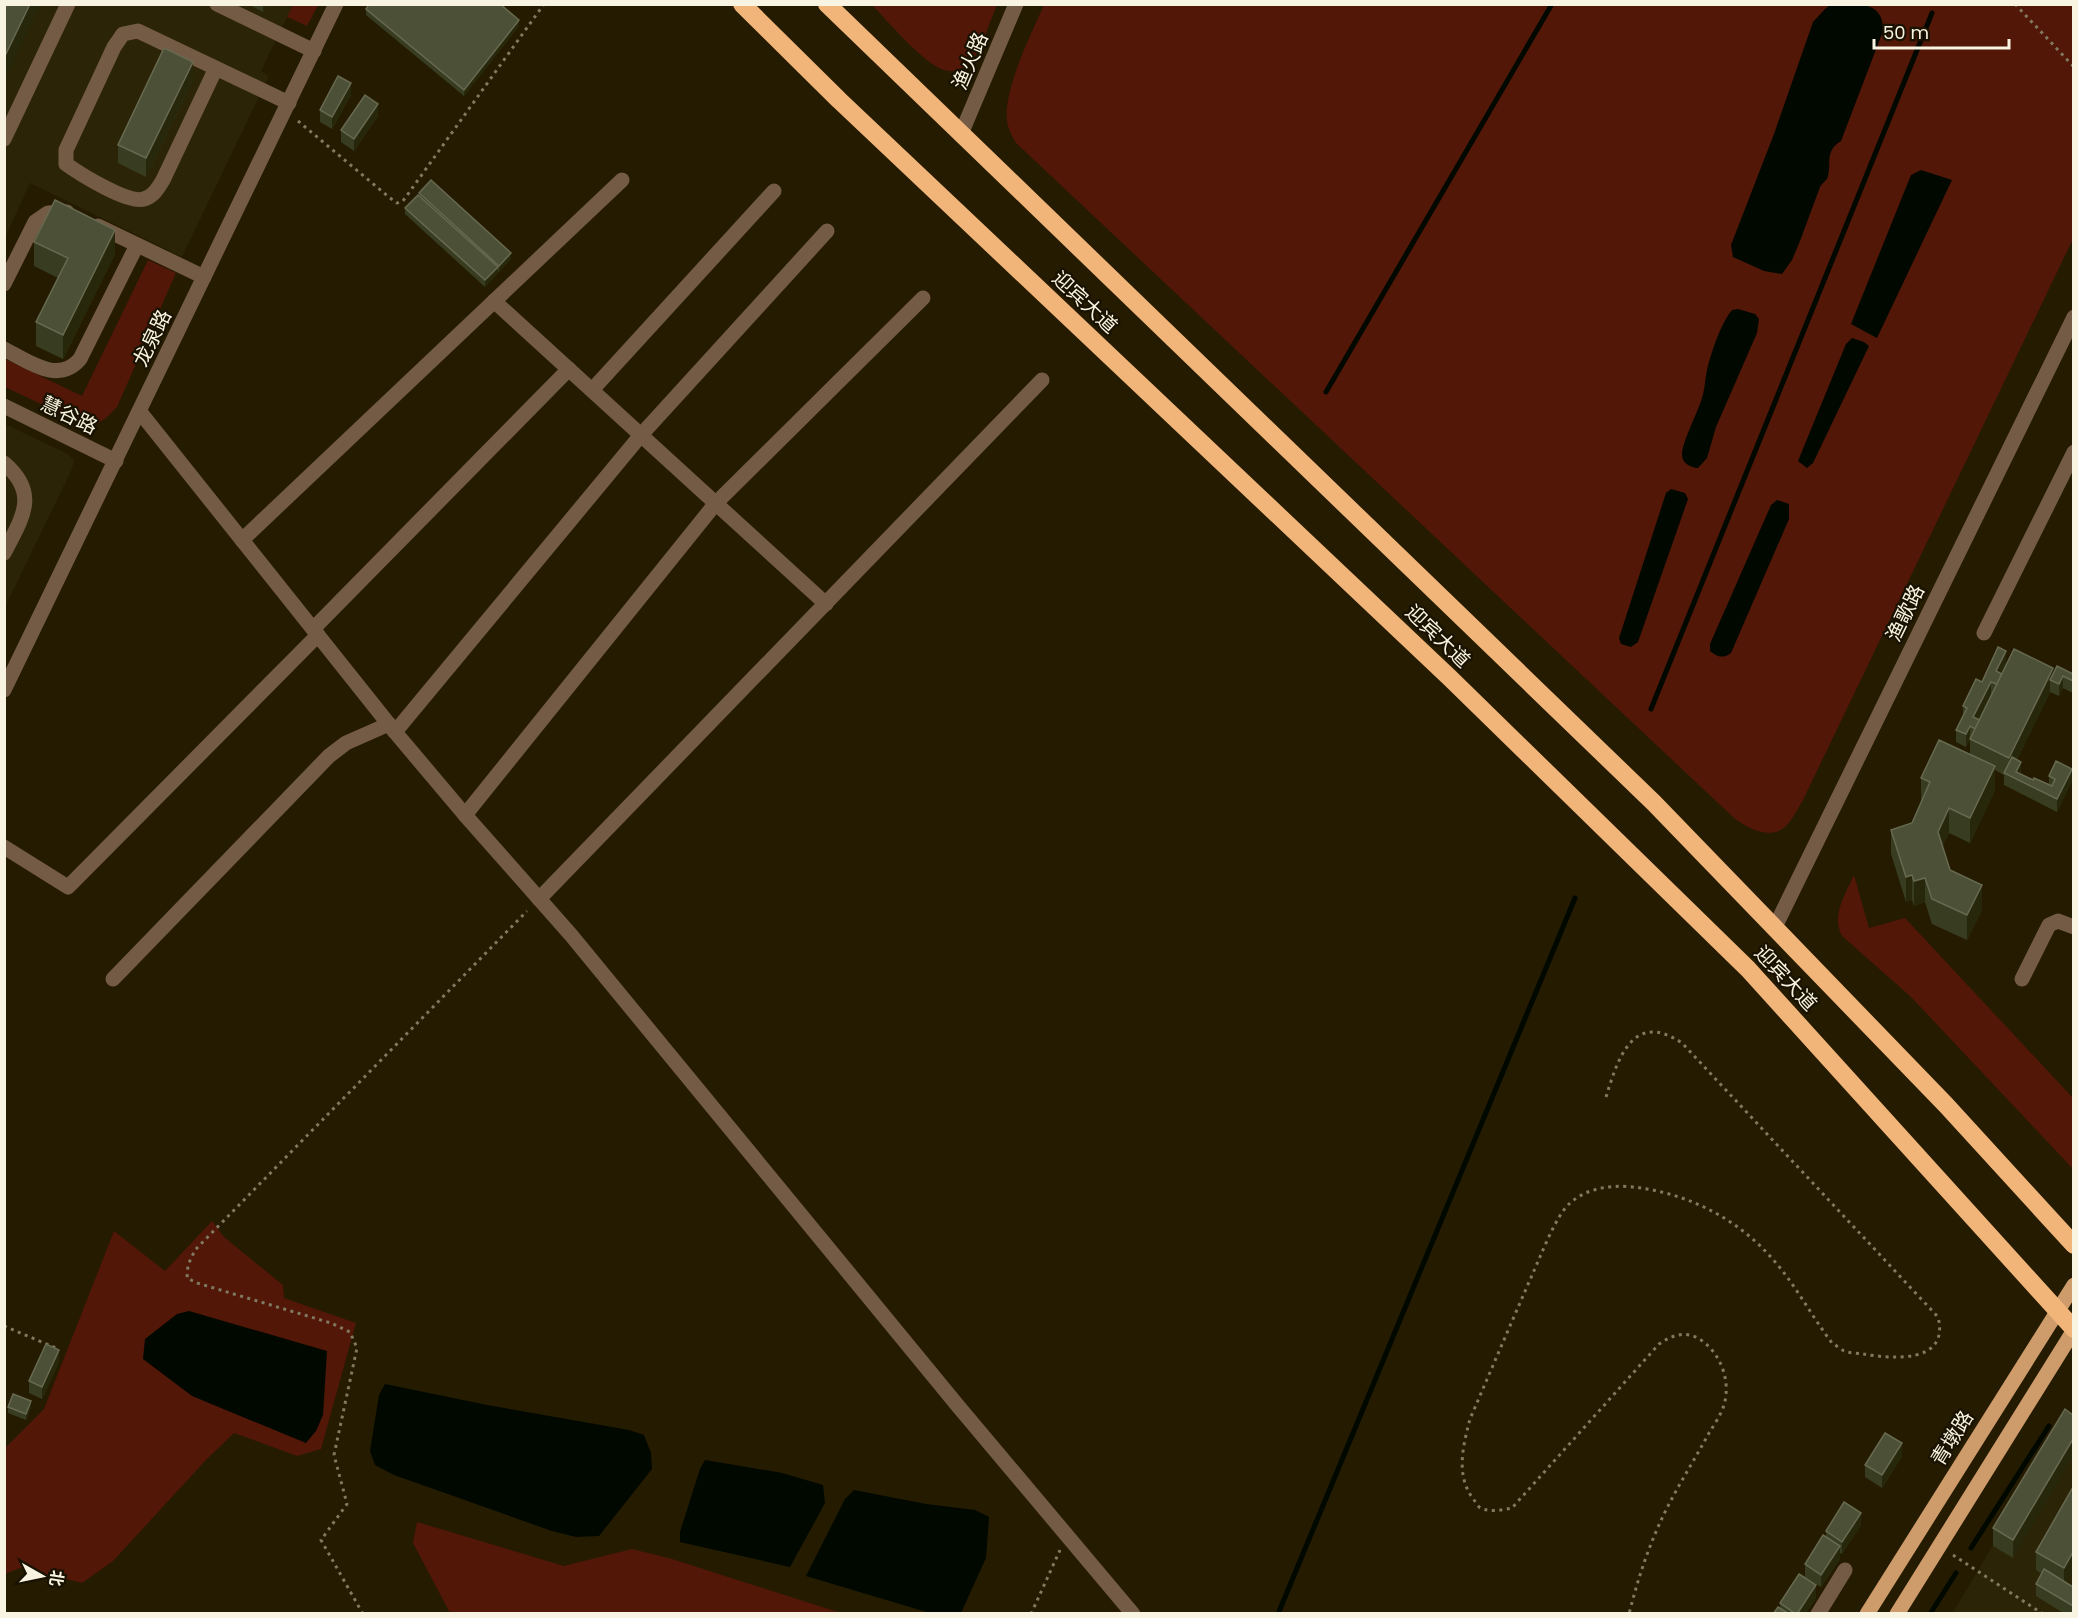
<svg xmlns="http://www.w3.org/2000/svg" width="2078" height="1618" font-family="Poppins,'Noto Sans SC',sans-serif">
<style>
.built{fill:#2c2407}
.green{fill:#521706}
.water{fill:#000800}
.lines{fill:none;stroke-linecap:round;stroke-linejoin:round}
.stream{stroke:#000800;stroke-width:5}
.path{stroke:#817962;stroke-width:3;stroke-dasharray:3 4.5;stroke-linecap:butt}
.minor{stroke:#745b45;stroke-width:15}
.major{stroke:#ce9b6a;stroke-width:15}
.highway{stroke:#f2b579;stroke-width:18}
.wall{fill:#383d21;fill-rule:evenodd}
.shaded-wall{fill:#27270b}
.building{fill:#4c5036;stroke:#676a51;stroke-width:1.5}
.labels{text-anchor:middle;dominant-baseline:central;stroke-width:4.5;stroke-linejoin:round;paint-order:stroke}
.street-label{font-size:20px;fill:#f9f3e2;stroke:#1a1200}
</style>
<rect width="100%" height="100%" fill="#241b00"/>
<g class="built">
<polygon points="5,5 293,5 261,71 269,76 182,257 30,183 5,238"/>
<polygon points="5,424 68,454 74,460 72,469 5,607"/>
<polygon points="2070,1416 2074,1420 2073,1613 1952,1614"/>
</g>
<g class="green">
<polygon points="293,5 318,5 307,26 287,17"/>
<path d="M872 5H997C991 18 981 50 973 60 966 67 958 72 948 71 926 68 888 21 872 5Z"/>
<path d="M1044 5H2073V239L1802 802C1797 810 1792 820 1786 826 1770 841 1748 828 1734 818L1016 143C1012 136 1008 129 1007 121 1003 90 1031 34 1044 5Z"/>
<polygon points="148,260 176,273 117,407 106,418 95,425 79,422 5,387 5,359 82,396"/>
<path d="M1854 875 1869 928 1905 918 2073 1098V1169L1911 997 1842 936C1831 915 1845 895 1854 875Z"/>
<polygon points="212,1221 224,1237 283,1285 284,1298 356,1323 321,1449 297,1456 234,1433 206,1460 113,1561 82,1583 20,1568 5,1574 5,1448 44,1409 114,1231 165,1271"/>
<polygon points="417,1522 564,1566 632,1549 672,1559 841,1613 450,1613 413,1543"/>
</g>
<g class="water">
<path d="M1831 4C1856 4 1884 0 1883 31L1841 141C1823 152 1833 164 1827 179 1826 180 1820 186 1820 187L1800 241 1792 260 1782 274 1764 271 1733 257 1731 245 1774 134 1813 22 1825 9Z"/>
<polygon points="1921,170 1952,180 1877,338 1851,324 1911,175"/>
<path d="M1738 309 1755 314 1759 319 1757 333 1716 427 1707 458 1698 468C1691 468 1682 463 1682 455 1682 442 1698 412 1702 398 1705 389 1705 379 1707 370 1711 353 1721 323 1732 310Z"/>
<polygon points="1852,338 1864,342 1869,346 1813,463 1807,468 1798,461 1846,344"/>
<polygon points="1671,489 1685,493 1688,499 1638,642 1631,647 1621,644 1619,638 1666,493"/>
<path d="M1777 500 1789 504V519L1731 653C1723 659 1717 657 1710 651V644L1771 505Z"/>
<polygon points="189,1311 327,1351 323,1415 316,1431 306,1443 192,1396 143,1359 145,1339 177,1314"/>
<polygon points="385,1384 487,1405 629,1430 644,1435 651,1453 652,1469 599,1536 576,1537 552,1531 394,1475 375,1465 370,1451 379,1395"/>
<polygon points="705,1460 782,1473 823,1485 825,1503 790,1567 680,1542 680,1532 700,1469"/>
<polygon points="854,1490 926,1504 975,1510 989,1517 986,1558 961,1613 930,1613 806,1576 845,1499"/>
</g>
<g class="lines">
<g class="stream">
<polyline points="1326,392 1552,4"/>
<polyline points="1651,709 1932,13"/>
<polyline points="1971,1548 2049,1426"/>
<polyline points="1278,1614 1575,898"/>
<polyline points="1930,1614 1956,1573"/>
</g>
<g class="path">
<polyline points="2015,4 2074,67"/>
<polyline points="298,121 390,198 397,203 403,201 544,4"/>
<path d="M1606 1097C1618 1058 1633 1010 1682 1043L1938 1317C1950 1364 1892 1359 1863 1354 1857 1353 1849 1353 1844 1351 1840 1349 1836 1345 1832 1343 1810 1314 1793 1280 1768 1254 1735 1218 1689 1195 1641 1188 1617 1184 1588 1186 1569 1204 1556 1216 1541 1255 1533 1273 1512 1321 1491 1370 1470 1419 1463 1446 1455 1476 1474 1500 1474 1500 1479 1507 1479 1507 1489 1513 1502 1510 1512 1508L1659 1344C1672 1335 1686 1330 1701 1340 1721 1354 1731 1381 1724 1405 1721 1415 1714 1425 1709 1433 1695 1459 1679 1484 1666 1510 1650 1542 1638 1578 1629 1614"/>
<polyline points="4,1326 56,1348"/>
<polyline points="1953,1555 2043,1614"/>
<polyline points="363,1614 321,1540 347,1504 334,1455 357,1348 350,1332 331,1323 197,1283 187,1278 188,1265 195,1250 527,911"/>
<polyline points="1031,1614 1060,1550"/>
</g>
<g class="minor">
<polyline points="217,4 314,51"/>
<path d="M216 68 163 180C158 188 154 196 144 199 128 204 80 174 66 164V150L114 47 123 34 138 31 289 103"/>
<polyline points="961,134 1016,4"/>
<polyline points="4,139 68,4"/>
<polyline points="98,226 204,277"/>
<polyline points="4,284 35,222 48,213 67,212"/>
<polyline points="494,301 826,604"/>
<path d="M4 349C28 361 58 385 80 359L137 245"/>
<polyline points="592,390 774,191"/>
<polyline points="4,406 116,461"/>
<polyline points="140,412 395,732 465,815 571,935 958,1406 1133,1614"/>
<path d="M4 463C40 494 22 518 4 553"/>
<polyline points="242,540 622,180"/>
<polyline points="313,629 569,369"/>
<polyline points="1984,633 2074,452"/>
<polyline points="4,690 336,4"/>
<polyline points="395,732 641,435 827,231"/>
<polyline points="465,815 716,503 923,298"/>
<polyline points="4,847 68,887 318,635"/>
<polyline points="539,899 1042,380"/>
<polyline points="1775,927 2074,317"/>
<polyline points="113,979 329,756 346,743 389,724"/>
<polyline points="2022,979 2049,925 2058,921 2074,927"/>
<polyline points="1818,1614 1845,1570"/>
</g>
<g class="major">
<polyline points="1867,1614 2074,1285"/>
<polyline points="1897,1614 2074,1330"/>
</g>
<g class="highway">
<polyline points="742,4 839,100 1450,678 1748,969 2074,1329"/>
<polyline points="827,4 1654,803 1946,1105 2074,1245"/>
</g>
</g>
<g class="wall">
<polygon points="248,4 267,4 263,12"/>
<polygon points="366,9 519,26 464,96 366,15"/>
<polygon points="193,80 146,177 118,163 118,145"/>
<polygon points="351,95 332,129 320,122 320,110"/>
<polygon points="378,116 354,151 341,142 341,130"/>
<polygon points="419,193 511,259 499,272 498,271 498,273 485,287 405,214 405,208 419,196"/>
<polygon points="34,242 115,254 63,359 36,346 36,322 58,278 34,266"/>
<path d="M2006 663 2001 674H2073V693L2063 688 2059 696 2050 692 2017 760 2020 774 2033 780 2049 785V776L2072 781 2057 812 2004 785V775L1995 770V790L1970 843 1949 833 1942 847 1950 870 1982 910 1967 940 1932 924 1925 902 1914 906 1912 900 1906 902 1891 854V830L1912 823 1921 802V778L1970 754V739L1966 747 1956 742V730L1963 717V706L1982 682ZM1991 694H1992L1980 720H1978Z"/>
<polygon points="59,1362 42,1399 29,1393 29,1381"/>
<polygon points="8,1407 31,1407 26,1420 8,1413"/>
<polygon points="2073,1415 2013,1558 1993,1546 1993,1528"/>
<polygon points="1902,1456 1882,1488 1865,1477 1865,1465"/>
<polygon points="2073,1487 2067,1583 2073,1587 2073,1614 2065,1614 2036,1596 2036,1584 2042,1574 2036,1570 2036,1552"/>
<polygon points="1861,1525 1842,1554 1840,1553 1840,1559 1821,1587 1805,1577 1805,1564 1826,1537 1826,1531"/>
<polygon points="1816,1598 1805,1614 1773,1614 1780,1608 1780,1603"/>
</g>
<g class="shaded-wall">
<polygon points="30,4 41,4 4,82 4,58"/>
<polygon points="263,4 267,4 263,12"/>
<polygon points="519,20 519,26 464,96 464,90"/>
<polygon points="193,62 193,80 146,177 146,158"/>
<polygon points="351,83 351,95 332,129 332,117"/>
<polygon points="378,104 378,116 354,151 354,139"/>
<polygon points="115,230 115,254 63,359 63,335"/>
<polygon points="511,253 511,259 499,272 499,266"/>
<polygon points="498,267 498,273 485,287 485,280"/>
<polygon points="2006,651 2006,663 1996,684 1996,671"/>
<polygon points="2053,668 2053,681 2050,680 2050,692 2009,777 2009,758"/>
<polygon points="2063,676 2063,688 2059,696 2059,684"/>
<polygon points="1991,682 1991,694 1973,730 1973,717"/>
<polygon points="1970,726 1970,739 1966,747 1966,734"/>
<polygon points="2021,762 2021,774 2016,772"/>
<polygon points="1995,766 1995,790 1970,843 1970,818"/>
<polygon points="2072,769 2072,781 2057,812 2057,799"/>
<polygon points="1949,808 1949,833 1938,857 1938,832"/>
<polygon points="1912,875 1912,900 1906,902 1906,877"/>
<polygon points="1925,878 1925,902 1914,906 1914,881"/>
<polygon points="1982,885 1982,910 1967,940 1967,915"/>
<polygon points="59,1350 59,1362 42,1399 42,1387"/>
<polygon points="31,1401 31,1407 26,1420 26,1414"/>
<polygon points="2073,1439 2073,1457 2013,1558 2013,1540"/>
<polygon points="1902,1443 1902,1456 1882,1488 1882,1475"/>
<polygon points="1861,1513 1861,1525 1842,1554 1842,1542"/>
<polygon points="1840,1546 1840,1559 1821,1587 1821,1575"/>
<polygon points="2073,1552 2073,1571 2064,1587 2064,1568"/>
<polygon points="1816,1585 1816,1598 1805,1614 1797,1614"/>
</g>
<g class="building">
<polygon points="4,4 30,4 4,58"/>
<polygon points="369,4 500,4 519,20 464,90 366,9"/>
<polygon points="164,48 193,62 146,158 118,145"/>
<polygon points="338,76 351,83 332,117 320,110"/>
<polygon points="365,95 378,104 354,139 341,130"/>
<polygon points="431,180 511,253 499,266 419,193"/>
<polygon points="418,195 498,267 485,280 405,208"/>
<polygon points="55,200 115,230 63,335 36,322 68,258 34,242"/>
<polygon points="1998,647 2006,651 1996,671 2002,674 1997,684 1991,682 1973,717 1980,720 1975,729 1970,726 1966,734 1956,730 1967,708 1963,706 1976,679 1982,682"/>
<polygon points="2014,649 2053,668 2009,758 1970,739"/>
<polygon points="2057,666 2073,674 2073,681 2063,676 2059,684 2050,680"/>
<polygon points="1939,740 1995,766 1970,818 1949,808 1938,832 1950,870 1982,885 1967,915 1932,899 1925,878 1914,881 1912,875 1906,877 1891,830 1912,823 1930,782 1921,778"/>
<polygon points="2012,757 2021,762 2016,772 2033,780 2034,778 2052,786 2055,779 2049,776 2056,761 2072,769 2057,799 2004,773"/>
<polygon points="46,1344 59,1350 42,1387 29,1381"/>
<polygon points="13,1394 31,1401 26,1414 8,1407"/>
<polygon points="2065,1409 2073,1415 2073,1439 2013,1540 1993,1528"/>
<polygon points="1885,1433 1902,1443 1882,1475 1865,1465"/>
<polygon points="2073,1487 2073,1552 2064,1568 2036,1552"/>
<polygon points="1844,1502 1861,1513 1842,1542 1826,1531"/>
<polygon points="1823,1535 1840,1546 1821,1575 1805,1564"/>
<polygon points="2044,1569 2073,1587 2073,1606 2036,1584"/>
<polygon points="1799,1574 1816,1585 1797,1614 1796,1614 1780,1603"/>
<polygon points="1778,1607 1789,1614 1773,1614"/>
</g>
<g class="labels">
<g class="street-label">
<text transform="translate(970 61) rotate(-67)">渔火路</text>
<text transform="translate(1085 302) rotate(43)">迎宾大道</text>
<text transform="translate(152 338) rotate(-64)">龙泉路</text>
<text transform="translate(69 415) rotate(26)">慧谷路</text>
<text transform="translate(1905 613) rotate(-64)">渔歌路</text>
<text transform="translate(1438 636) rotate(44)">迎宾大道</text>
<text transform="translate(1786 978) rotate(47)">迎宾大道</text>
<text transform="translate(1952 1438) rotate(-58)">青墩路</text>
</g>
</g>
<rect width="2078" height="1618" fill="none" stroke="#f9f3e2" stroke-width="12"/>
<g transform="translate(42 1576) rotate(99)" stroke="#1a1200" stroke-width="4.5" paint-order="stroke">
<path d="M0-4.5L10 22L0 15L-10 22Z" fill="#f9f3e2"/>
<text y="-9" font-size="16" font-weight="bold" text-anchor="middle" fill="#f9f3e2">北</text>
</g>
<path d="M1874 39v9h135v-9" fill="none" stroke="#f9f3e2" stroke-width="3"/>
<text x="1883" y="39" font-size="18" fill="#f9f3e2" stroke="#1a1200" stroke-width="4.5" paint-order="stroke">50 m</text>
</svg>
